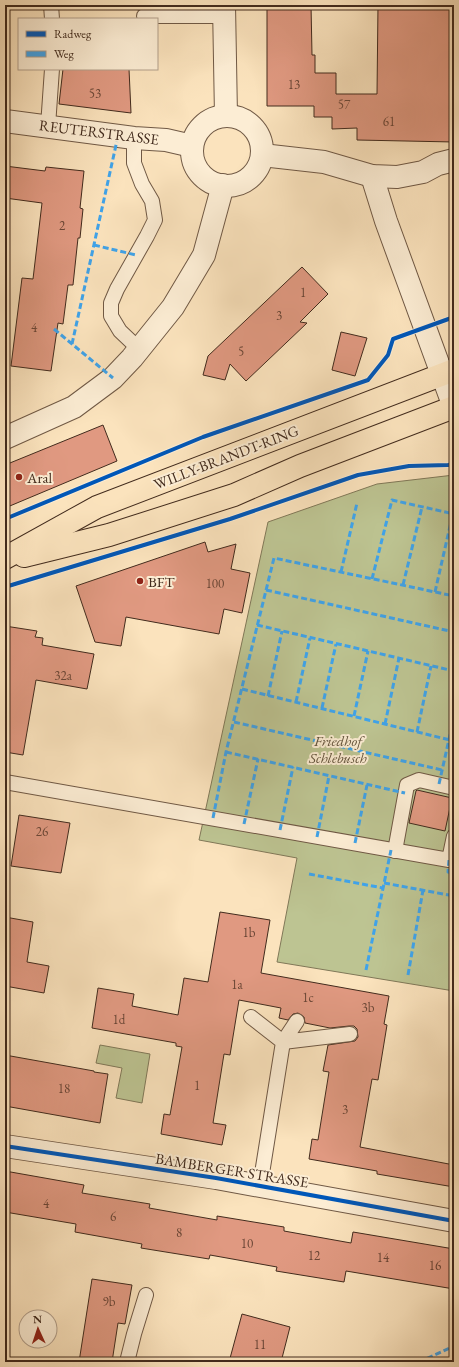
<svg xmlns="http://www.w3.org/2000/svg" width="459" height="1367" font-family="'EB Garamond',serif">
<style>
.green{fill:#bdc492;stroke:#807858}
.building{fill:#e09981;stroke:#422b1d}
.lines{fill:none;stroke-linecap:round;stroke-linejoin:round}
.lane-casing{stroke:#705945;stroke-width:16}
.street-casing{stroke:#705945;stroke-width:24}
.primary-casing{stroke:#422b1d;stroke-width:24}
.lane{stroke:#fcedd4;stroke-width:14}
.street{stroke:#fcedd4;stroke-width:22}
.primary{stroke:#fbe3bd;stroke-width:22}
.quiet{stroke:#3fa3ea;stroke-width:3;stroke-dasharray:6 3;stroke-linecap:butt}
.cycleway-casing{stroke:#fcedd4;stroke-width:6}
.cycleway{stroke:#0057b8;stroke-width:4}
.poi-dot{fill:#8f2418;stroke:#fcedd4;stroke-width:1.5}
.labels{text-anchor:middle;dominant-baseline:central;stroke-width:4;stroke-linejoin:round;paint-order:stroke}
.number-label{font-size:13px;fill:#6a4636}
.street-label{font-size:15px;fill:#422b1d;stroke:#fcedd4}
.poi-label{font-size:15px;fill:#422b1d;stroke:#fcedd4;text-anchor:start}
.park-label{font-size:15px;font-style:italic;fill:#61513a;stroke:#fcedd4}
</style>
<rect width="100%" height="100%" fill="#fbe3bd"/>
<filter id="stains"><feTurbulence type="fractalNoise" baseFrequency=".005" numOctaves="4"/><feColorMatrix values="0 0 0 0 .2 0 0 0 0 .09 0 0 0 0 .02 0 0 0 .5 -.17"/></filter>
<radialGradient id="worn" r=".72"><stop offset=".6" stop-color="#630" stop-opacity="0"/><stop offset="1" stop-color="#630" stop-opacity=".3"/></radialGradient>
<g class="green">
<polygon points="454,475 454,991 277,962 297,858 199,840 268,522 377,484"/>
<polygon points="100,1045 150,1054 142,1103 116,1098 122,1068 96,1063"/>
</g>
<g class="building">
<polygon points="267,5 311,5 312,55 315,55 315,73 336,73 336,94 377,94 378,5 454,5 454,142 357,140 357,128 332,129 332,117 314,117 314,106 267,106"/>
<polygon points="63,69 129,69 131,113 59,104"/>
<polygon points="5,166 45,171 46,167 84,171 80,208 83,209 80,238 78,238 73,285 68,285 63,324 58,323 51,371 11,366 22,278 33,279 42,203 5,198"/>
<polygon points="302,267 328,294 300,322 307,323 246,381 230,364 225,380 203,375 208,356"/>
<polygon points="341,332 367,338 355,376 332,370"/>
<polygon points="103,425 117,461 5,508 5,465"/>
<polygon points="205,542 208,552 236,544 231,569 250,573 242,613 224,609 219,634 126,617 121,646 95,642 76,586"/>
<polygon points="5,626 37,631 35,637 43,638 42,645 94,654 87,689 36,680 23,755 5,752"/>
<polygon points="417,790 452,798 445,831 409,823 416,791"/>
<polygon points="19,815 70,823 61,873 11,866"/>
<polygon points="220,912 270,920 261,973 389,996 384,1024 387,1025 378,1080 372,1079 360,1147 454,1165 454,1187 377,1174 377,1171 309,1159 312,1139 318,1140 329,1072 323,1071 328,1045 355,1041 358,1037 357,1029 354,1026 349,1026 330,1028 305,1023 304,1017 298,1013 293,1014 288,1020 279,1018 281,1008 239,1000 230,1055 224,1054 213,1123 226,1125 222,1145 161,1134 164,1114 170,1115 182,1047 176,1046 176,1043 92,1028 98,988 134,994 132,1006 178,1015 184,978 208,982"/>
<polygon points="5,917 33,922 27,962 49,966 44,993 5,986"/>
<polygon points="5,1055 94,1071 94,1072 108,1074 100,1123 5,1106"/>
<polygon points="5,1171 84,1185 82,1193 150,1204 149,1208 217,1220 217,1216 284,1227 284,1231 351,1243 353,1232 454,1249 454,1289 346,1271 344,1282 276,1271 277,1267 210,1255 209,1259 141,1248 142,1244 75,1232 76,1224 5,1212"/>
<polygon points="92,1279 132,1285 125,1324 118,1323 112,1362 79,1362"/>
<polygon points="242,1314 290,1327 281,1362 229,1362"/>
</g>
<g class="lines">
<defs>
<g id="lane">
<polyline points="51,5 52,19"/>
<polyline points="144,16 224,16"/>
<polyline points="48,126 52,69"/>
<polyline points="134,138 134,163 142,184 152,201 155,220 147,236 117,289 111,303 111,316 120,331 140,350"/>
<polyline points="5,782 449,860 454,836"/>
<polyline points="395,851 407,785 419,780 454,788"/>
<polyline points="251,1017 283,1042 260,1186"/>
<polyline points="297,1021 283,1042 350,1034"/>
<polyline points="127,1362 134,1334 146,1295"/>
</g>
<g id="street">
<polyline points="224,5 226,116"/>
<circle cx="227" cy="151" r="35"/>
<polyline points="5,121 134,138 166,140 192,146"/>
<polyline points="262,155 324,162 372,176 397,177 423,172 438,164 454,160"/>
<polyline points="372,176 386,221 454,407"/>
<polyline points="5,438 74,407 113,378 132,358 173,307 204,255 223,185"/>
<polyline points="5,1146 216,1178 454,1221"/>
</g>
<g id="primary">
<polyline points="24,556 109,535 234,495 300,466 454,407"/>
<polyline points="5,558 97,507 454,370"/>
</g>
</defs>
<use href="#lane" class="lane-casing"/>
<use href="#street" class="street-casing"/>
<use href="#primary" class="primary-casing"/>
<use href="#lane" class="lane"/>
<use href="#street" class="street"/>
<use href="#primary" class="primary"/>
<g class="quiet">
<polyline points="94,245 136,255"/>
<polyline points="54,329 113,378"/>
<polyline points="72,344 118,136"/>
<polyline points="341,572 357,503"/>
<polyline points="372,579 392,500 454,514"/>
<polyline points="403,585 422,507"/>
<polyline points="266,590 454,632"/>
<polyline points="435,592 453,513"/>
<polyline points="257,625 454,671"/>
<polyline points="242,689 454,741"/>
<polyline points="268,696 282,631"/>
<polyline points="296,702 310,638"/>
<polyline points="322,708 336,644"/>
<polyline points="354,716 368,651"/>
<polyline points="234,722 442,770"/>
<polyline points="385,724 399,658"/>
<polyline points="417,732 431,666"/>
<polyline points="226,752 405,793"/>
<polyline points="439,784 454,717"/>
<polyline points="213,818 226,752 274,558 454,596"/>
<polyline points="244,824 258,759"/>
<polyline points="280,830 293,767"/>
<polyline points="317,837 329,776"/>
<polyline points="355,843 367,785"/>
<polyline points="452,847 454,848"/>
<polyline points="449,860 448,872 454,873"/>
<polyline points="309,874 383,888"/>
<polyline points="384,883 454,896"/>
<polyline points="366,970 391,850"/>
<polyline points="408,975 423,890"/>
<polyline points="419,1362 454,1346"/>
<polyline points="453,1362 454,1354"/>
</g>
<defs>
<g id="cycleway">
<polyline points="5,519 203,437 368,380 388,355 393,339 454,317"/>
<polyline points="5,587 230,519 358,475 409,466 448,465 454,464"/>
<polyline points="5,1146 216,1178 454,1221"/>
</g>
</defs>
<use href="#cycleway" class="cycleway-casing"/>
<use href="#cycleway" class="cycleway"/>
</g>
<g class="poi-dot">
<circle cx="19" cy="477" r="4"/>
<circle cx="140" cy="581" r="4"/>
</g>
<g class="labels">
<g class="number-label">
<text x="294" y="84">13</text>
<text x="95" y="93">53</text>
<text x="344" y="104">57</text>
<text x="389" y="121">61</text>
<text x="62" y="225">2</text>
<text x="303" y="292">1</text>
<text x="279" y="315">3</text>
<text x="34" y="327">4</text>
<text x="241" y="351">5</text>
<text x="215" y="583">100</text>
<text x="63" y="675">32a</text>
<text x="42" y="831">26</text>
<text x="249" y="932">1b</text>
<text x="237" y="984">1a</text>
<text x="308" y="997">1c</text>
<text x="368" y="1007">3b</text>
<text x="119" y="1019">1d</text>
<text x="197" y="1085">1</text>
<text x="64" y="1088">18</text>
<text x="345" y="1109">3</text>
<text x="46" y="1203">4</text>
<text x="113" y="1216">6</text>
<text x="179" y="1232">8</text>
<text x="247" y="1243">10</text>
<text x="314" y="1255">12</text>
<text x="383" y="1257">14</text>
<text x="435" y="1265">16</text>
<text x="109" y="1301">9b</text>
<text x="260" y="1344">11</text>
</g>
<g class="street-label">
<text transform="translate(99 132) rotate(7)">REUTERSTRASSE</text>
<text transform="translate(226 457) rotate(-21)">WILLY-BRANDT-RING</text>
<text transform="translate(232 1170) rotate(9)">BAMBERGER STRASSE</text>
</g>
<g class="poi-label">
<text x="27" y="477">Aral</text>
<text x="148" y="581">BFT</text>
</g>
<g class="park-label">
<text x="338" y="740">Friedhof<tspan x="338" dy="17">Schlebusch</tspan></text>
</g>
</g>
<rect width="459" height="1367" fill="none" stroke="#fbe3bd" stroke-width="20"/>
<rect x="6" y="6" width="447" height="1355" fill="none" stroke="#422b1d" stroke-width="2"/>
<rect x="10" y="10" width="439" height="1347" fill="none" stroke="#422b1d"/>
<rect x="18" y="18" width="140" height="52" fill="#fcedd4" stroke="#b29f8b"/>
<rect x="26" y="31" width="20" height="6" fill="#0057b8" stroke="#b29f8b"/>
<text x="54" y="38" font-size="12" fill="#422b1d">Radweg</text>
<rect x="26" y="51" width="20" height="6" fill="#3fa3ea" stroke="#b29f8b"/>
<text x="54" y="58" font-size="12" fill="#422b1d">Weg</text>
<g transform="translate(38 1329) rotate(357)"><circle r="19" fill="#fcedd4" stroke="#b29f8b"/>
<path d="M0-3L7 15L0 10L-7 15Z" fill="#8f2418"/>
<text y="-6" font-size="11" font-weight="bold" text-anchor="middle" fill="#422b1d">N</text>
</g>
<rect width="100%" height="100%" filter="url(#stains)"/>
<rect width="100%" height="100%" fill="url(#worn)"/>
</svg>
